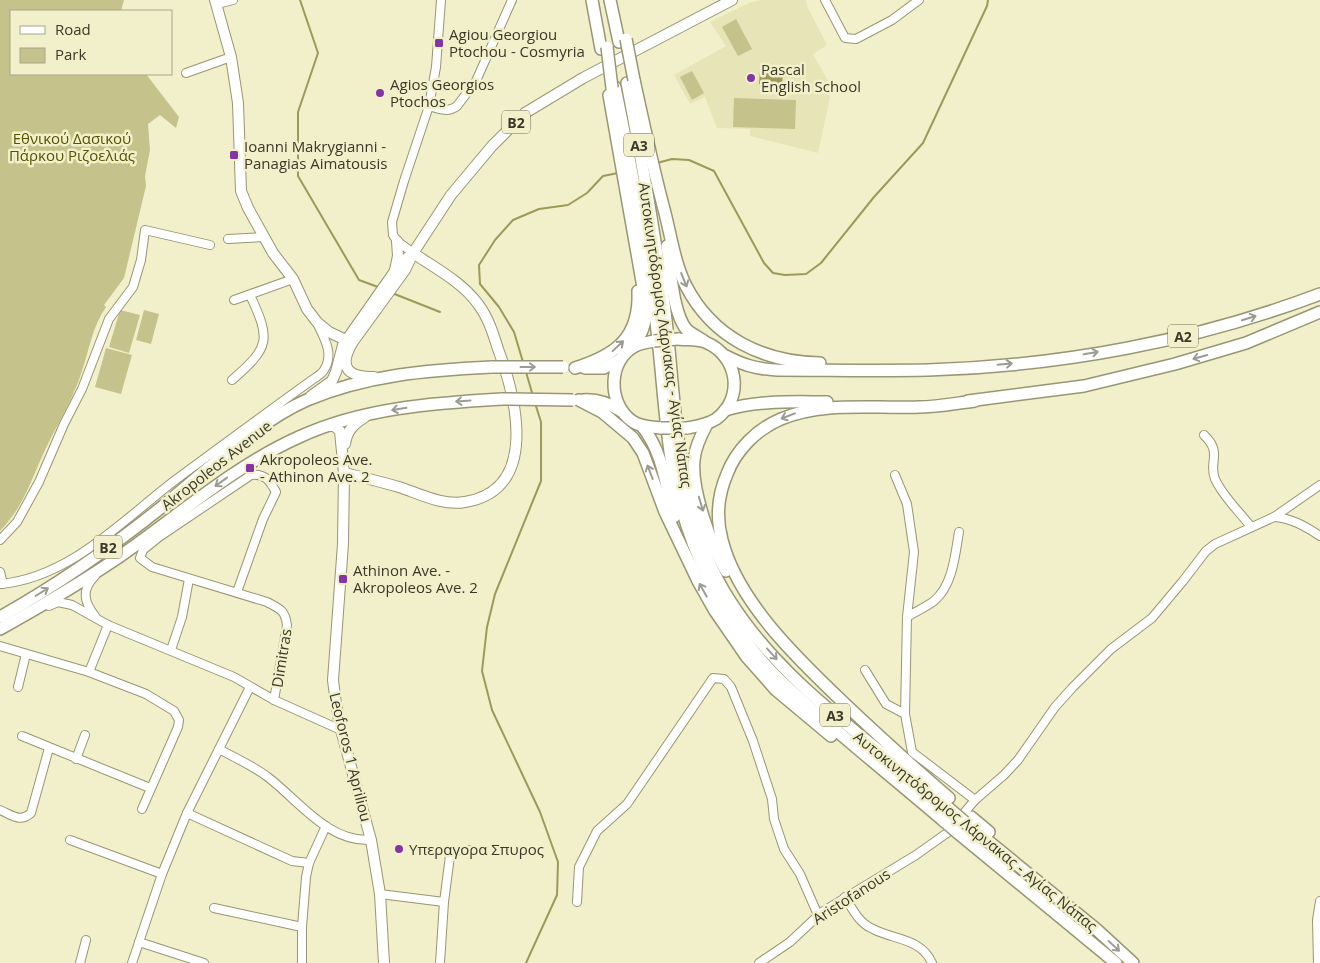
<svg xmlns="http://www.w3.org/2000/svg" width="1320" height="963" font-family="'Open Sans',sans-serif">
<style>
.built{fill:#e7e4b7}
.green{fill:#c5c28c}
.water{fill:#9d995a}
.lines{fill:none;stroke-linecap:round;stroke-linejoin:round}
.stream{stroke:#9d995a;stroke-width:2}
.minor-casing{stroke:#989673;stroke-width:10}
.major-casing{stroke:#989673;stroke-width:12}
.highway-casing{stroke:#989673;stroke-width:14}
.minor{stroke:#fff;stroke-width:8}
.major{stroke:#fff;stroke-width:10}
.highway{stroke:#fff;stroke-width:11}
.highway-bridge-casing{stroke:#989673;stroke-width:14;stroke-linecap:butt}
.highway-bridge{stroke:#fff;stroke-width:11}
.oneway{stroke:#9c9c94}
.poi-dot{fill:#8434a4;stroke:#f2f0ca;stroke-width:2}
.labels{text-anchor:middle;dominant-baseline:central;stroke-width:5;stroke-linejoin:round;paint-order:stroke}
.shield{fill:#f2f0ca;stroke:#706f59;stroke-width:1}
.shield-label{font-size:14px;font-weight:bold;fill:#393829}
.poi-label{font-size:15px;fill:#393829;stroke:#f2f0ca;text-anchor:start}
.park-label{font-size:15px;fill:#585200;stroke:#f2f0ca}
.street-label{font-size:15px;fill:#393829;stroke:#f2f0ca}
</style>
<rect width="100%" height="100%" fill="#f2f0ca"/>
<polygon class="built" points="761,0 806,0 807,6 827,45 813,54 828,81 830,97 818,153 750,136 750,129 717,128 705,97 690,104 674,75 726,46 710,22 749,3"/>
<g class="green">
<path d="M0 0H124L121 11H11V74H146L179 117 176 128 160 115 148 124 150 150 145 176 146 186 124 278 104 305 106 307C93 325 89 350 82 371 74 397 58 423 46 448 31 479 25 505 0 531Z"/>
<polygon points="736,19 752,49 738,56 722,27"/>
<polygon points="692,71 704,93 692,100 680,77"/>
<polygon points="734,98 796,100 795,129 733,127"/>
<polygon points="120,310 140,315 129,353 109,347"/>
<polygon points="144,310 159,314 151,344 136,340"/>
<polygon points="106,348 132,355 121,394 95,387"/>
</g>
<polygon class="water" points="760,71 783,72 782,85 759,84"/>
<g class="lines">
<g class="stream">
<polyline points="300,0 318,53 298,112 298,176 359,280 378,287"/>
<polyline points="657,163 672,159 689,160 714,171 764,263 773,273 785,275 806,274 821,263 874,197 923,143 987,6 988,0"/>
<polyline points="392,293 440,312"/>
<polyline points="523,362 514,332 499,307 480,284 479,265 495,240 513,220 539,209 568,205 587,193 603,176 618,173"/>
<polyline points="526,372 533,396"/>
<polyline points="526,963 557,895 558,862 540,812 492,710 482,671 487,627 495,594 541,481 541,422 535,403"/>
</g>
<defs>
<g id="minor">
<polyline points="825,0 845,38 856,39 892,20 919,0"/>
<polyline points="217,4 233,0"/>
<polyline points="186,73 231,57"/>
<path d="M429 106C439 109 448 113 457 106L476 81 512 0"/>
<polyline points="228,239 263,237"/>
<polyline points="413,253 397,241 393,235 392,222 404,181 429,106 436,67 441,0"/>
<polyline points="234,300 293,279"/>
<path d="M232 380C270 347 271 340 250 295"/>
<path d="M1204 435C1223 453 1208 462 1215 479 1223 497 1240 512 1251 527"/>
<polyline points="895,475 907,504 914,552 907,617 905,714 912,752 975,800"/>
<path d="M1274 517C1291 518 1305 526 1320 536"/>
<polyline points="0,540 17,522 39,482 64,424 82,389 109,319 133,287 141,260 145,230 210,245"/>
<polyline points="0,572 3,584"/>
<path d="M0 584C69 578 122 521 174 481 220 447 266 413 312 380 316 377 322 374 324 370 334 355 325 339 318 325"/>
<path d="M237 592 263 519 276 492C270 481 265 473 251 475L159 537 143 550 140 558 152 567 267 602C280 609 285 610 287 625L274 700"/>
<polyline points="49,606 58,602 72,605 108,625 234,677 274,700 341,730"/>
<path d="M95 616C84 602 81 590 95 576"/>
<path d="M907 617C915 612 926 607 934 601 953 585 955 555 959 532"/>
<polyline points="0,646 89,672 146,694 174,711 179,720 178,727 142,809"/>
<polyline points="171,650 182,617 189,579"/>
<polyline points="865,670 886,704 905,714"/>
<polyline points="89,672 108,625"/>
<polyline points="18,687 26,654"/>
<polyline points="22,736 150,788"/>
<path d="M219 749C235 758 254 766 269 778 300 802 328 842 371 840"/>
<polyline points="76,759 85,735"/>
<path d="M0 810C12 815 20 823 31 813L49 748"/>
<polyline points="187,813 292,861 309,863"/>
<polyline points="70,840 162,874"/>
<polyline points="380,894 444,902"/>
<path d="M845 897C853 910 859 923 873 929 894 940 921 938 932 963"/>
<polyline points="577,902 579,867 597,831 627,804 713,678 724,679 731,687 753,741 772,799 774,819 784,849 800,874 818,915"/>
<polyline points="214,908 302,927"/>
<polyline points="139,942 204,963"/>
<polyline points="80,963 86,940"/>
<polyline points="132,963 162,874 187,813 250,687"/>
<polyline points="302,963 302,927 306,877 309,863 326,826"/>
<polyline points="440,963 444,902 450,856 456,851 471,850"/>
<polyline points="759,963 790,942 822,912 916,855 947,833 975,800 1004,775 1018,760 1055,707 1072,688 1111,649 1152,618 1183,581 1206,551 1215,544 1274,517 1320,485"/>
<polyline points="1318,963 1317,920 1320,901"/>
</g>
<g id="major">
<polyline points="215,0 231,57 238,103 241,191 248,208 273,253 293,279 307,309 317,322 329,332 352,343"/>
<polyline points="395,270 398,256 397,241"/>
<path d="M374 377C348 377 338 368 352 343L405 270 413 253 451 195 492 146 525 113 583 78 732 0"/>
<polyline points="311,396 332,381 336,372 343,345 395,271 408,257"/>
<polyline points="327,426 334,426 340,431 344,473 343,544 333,680 336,704 341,730 371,840 380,894 384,963"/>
<path d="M345 444C347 430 354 424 365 417"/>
<path d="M344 473C363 477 381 482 399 487 420 494 443 506 465 502 540 490 516 397 498 349 493 333 488 317 478 304 462 282 435 268 413 253"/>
</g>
<g id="highway">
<polyline points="592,0 601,49"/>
<polyline points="610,0 619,42"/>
<path d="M634 80C644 125 653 169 665 213 671 237 675 264 686 286 713 338 763 362 820 363"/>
<path d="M627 83C641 156 654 229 664 303 677 404 673 513 730 601 786 689 877 744 953 812"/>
<path d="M615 87C630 160 644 234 654 308 662 360 663 413 672 464 683 532 711 595 752 649 772 675 797 696 822 718 862 753 904 787 945 822"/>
<path d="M609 95 646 304C646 325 643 334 629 350"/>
<path d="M667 246C670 267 673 315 687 330 692 334 698 337 704 341"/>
<path d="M678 339C686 340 698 339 705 342 738 355 745 398 716 419 707 425 697 426 687 428"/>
<path d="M654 341C648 342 641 343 635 346 608 360 607 403 632 421 640 427 651 427 661 428"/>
<path d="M724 355C743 365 756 369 777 370 828 370 878 371 928 370 1061 366 1196 341 1320 294"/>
<path d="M575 368C616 355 640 338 638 291"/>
<polyline points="585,368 604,368 619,360"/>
<polyline points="579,400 602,412 633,438 643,453 665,512 698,581 715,611 746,656 776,690 831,736"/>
<path d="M583 400C598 399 609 403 621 411"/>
<polyline points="968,401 1084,386 1175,364 1246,343 1320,312"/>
<path d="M725 410C759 400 792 402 827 402"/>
<path d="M707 424C701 435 695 447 694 460 691 490 711 545 726 571"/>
<path d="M642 426C663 452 666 486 674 517"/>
<path d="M0 617C57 585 112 547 163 506 206 471 257 422 307 400 366 375 428 370 492 367"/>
<path d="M0 629C38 608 77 585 113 561 175 519 230 468 299 437 362 408 433 403 502 399"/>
<path d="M949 798C913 767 879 736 845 704 800 661 738 603 722 540 716 518 718 495 727 474 736 450 757 429 781 419 824 401 873 409 919 407 938 407 957 403 975 401"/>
<polyline points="971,817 989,832"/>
<polyline points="966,823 1096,929 1133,963"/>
<polyline points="958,833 1116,963"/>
</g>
</defs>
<use href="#minor" class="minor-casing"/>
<use href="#major" class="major-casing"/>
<use href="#highway" class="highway-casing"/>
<use href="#minor" class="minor"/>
<use href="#major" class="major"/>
<use href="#highway" class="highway"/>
<defs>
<g id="highway-bridge">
<polyline points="626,39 634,80"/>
<polyline points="607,47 612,88"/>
<polyline points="654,341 678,339"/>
<polyline points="492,367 563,367"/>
<polyline points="502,399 573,400"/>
<polyline points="661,428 687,428"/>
<polyline points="953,812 966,823"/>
<polyline points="945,822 958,833"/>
</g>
</defs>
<use href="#highway-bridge" class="highway-bridge-casing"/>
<use href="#highway-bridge" class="highway-bridge"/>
</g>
<defs><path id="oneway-shaft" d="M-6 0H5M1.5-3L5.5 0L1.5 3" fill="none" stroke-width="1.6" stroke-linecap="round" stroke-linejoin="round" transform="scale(1.25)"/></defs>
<g class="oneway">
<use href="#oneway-shaft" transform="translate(684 280) rotate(68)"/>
<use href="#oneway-shaft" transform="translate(1249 318) rotate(-17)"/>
<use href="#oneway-shaft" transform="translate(618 346) rotate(-43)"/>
<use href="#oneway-shaft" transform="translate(1091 353) rotate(-10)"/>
<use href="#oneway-shaft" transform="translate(1200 357) rotate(164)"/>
<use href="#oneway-shaft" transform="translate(1005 364) rotate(-5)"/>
<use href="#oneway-shaft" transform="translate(528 367)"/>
<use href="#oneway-shaft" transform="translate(463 401) rotate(176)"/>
<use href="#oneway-shaft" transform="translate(399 409) rotate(171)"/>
<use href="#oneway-shaft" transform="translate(788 416) rotate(159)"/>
<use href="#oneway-shaft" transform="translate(650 472) rotate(-111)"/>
<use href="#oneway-shaft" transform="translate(221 482) rotate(144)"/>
<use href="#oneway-shaft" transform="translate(701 504) rotate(73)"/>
<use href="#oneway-shaft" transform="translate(703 590) rotate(-119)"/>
<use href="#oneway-shaft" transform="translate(42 592) rotate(-32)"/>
<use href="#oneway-shaft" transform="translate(772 654) rotate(48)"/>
<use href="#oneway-shaft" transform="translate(1114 946) rotate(43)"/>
</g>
<g class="poi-dot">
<rect x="434" y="38" width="10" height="10" rx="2.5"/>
<circle cx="751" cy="78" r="5"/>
<circle cx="380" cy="93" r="5"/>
<rect x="229" y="150" width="10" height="10" rx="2.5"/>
<rect x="245" y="463" width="10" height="10" rx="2.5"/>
<rect x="338" y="574" width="10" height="10" rx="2.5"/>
<circle cx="399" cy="849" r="5"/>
</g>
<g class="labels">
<g class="shield">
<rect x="502" y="110.5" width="28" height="23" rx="4"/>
<rect x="624" y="133.5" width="30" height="23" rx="4"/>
<rect x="1168" y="324.5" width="30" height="23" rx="4"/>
<rect x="94" y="535.5" width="28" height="23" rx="4"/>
<rect x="820" y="703.5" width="30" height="23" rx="4"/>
</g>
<g class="shield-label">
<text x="516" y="122">B2</text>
<text x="639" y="145">A3</text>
<text x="1183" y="336">A2</text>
<text x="108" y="547">B2</text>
<text x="835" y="715">A3</text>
</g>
<g class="poi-label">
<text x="449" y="34">Agiou Georgiou<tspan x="449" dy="17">Ptochou - Cosmyria</tspan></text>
<text x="761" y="69">Pascal<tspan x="761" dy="17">English School</tspan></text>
<text x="390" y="84">Agios Georgios<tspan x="390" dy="17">Ptochos</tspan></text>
<text x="244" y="146">Ioanni Makrygianni -<tspan x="244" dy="17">Panagias Aimatousis</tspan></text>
<text x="260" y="459">Akropoleos Ave.<tspan x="260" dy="17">- Athinon Ave. 2</tspan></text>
<text x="353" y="570">Athinon Ave. -<tspan x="353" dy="17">Akropoleos Ave. 2</tspan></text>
<text x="409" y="849">Υπεραγορα Σπυρος</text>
</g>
<g class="park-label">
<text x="72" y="138">Εθνικού Δασικού<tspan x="72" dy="17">Πάρκου Ριζοελιάς</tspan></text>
</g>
<g class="street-label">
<text transform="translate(666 335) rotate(82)">Αυτοκινητόδρομος Λάρνακας - Αγίας Νάπας</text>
<text transform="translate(216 465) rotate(-38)">Akropoleos Avenue</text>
<text transform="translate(281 658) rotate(-81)">Dimitras</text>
<text transform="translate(351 757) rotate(76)">Leoforos 1 Apriliou</text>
<text transform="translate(976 831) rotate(39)">Αυτοκινητόδρομος Λάρνακας - Αγίας Νάπας</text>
<text transform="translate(851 896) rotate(-33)">Aristofanous</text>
</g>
</g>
<rect x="10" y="10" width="162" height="65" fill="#f2f0ca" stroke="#a8a68a"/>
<rect x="20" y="26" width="25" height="8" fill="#ffffff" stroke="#a8a68a"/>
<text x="55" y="35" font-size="15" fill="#393829">Road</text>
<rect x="20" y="48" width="25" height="15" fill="#c5c28c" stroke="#a8a68a"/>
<text x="55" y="60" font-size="15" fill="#393829">Park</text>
</svg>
